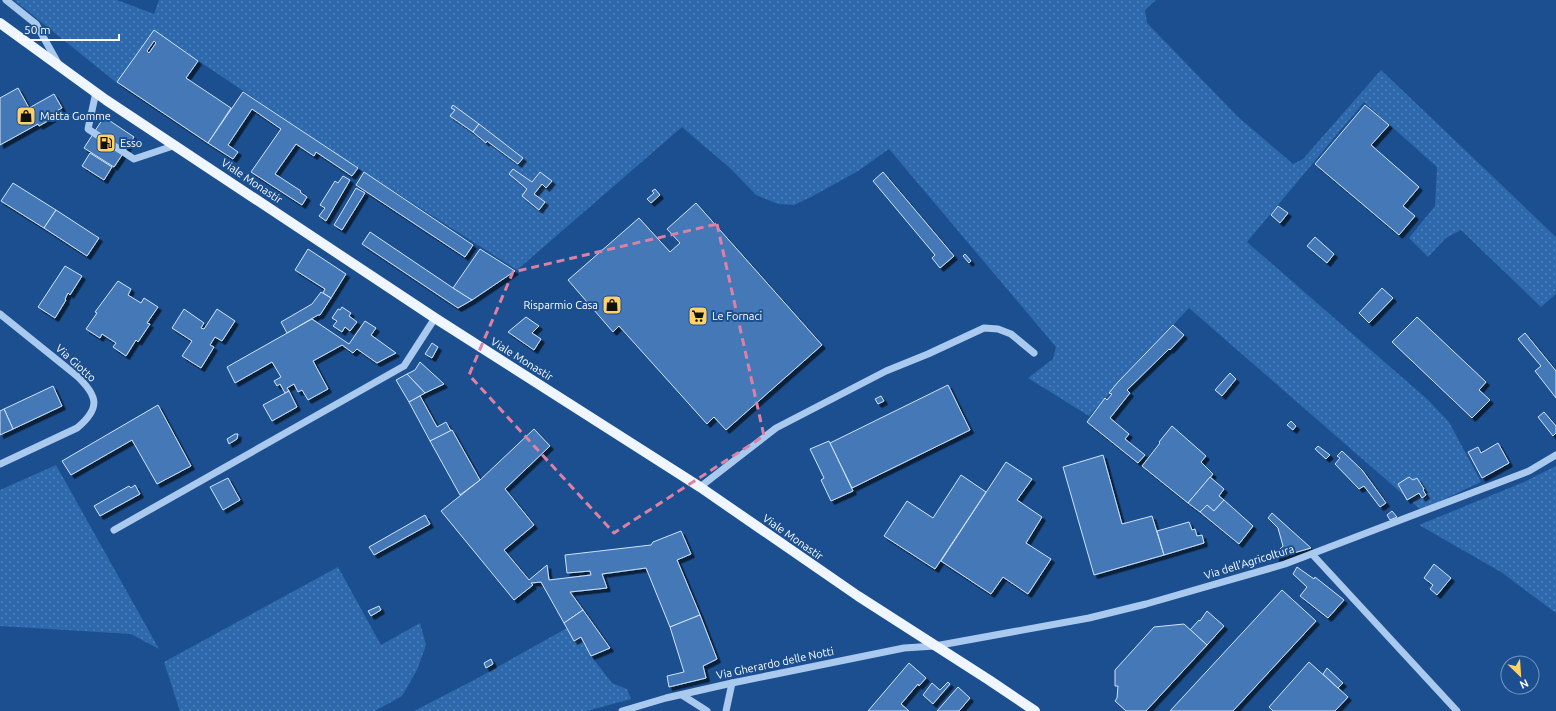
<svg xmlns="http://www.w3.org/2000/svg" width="1556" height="711" font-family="Ubuntu,sans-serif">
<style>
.grass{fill:url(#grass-dots)}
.building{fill:#4478b7;stroke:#cfe3fa;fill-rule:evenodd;filter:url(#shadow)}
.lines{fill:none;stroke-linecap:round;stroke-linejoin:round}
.minor{stroke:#a9c9ee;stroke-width:7}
.major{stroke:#f0f6ff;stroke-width:10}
.marked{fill:none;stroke:#dd80a5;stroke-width:3;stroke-dasharray:8 5;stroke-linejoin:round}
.labels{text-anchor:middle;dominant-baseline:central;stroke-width:4;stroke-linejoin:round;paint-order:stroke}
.poi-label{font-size:11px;fill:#fff;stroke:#1b4f8f;text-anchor:start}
.street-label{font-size:11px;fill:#fff;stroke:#1b4f8f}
</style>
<defs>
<pattern id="grass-dots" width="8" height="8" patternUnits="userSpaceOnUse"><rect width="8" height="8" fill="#2e69ad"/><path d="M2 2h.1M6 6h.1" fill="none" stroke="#4d80b9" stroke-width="1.8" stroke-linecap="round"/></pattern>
<filter id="shadow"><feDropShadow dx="3.5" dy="3.5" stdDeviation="0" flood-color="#0009"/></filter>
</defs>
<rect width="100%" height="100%" fill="#1b4f8f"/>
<g class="grass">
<polygon points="14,0 117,0 154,14 159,0 1156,0 1145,10 1147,23 1238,117 1293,164 1303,159 1381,70 1556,237 1556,294 1541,307 1461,230 1446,238 1428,257 1409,238 1435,206 1437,167 1364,102 1247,242 1427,399 1449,422 1481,482 1421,510 1189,308 1089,416 1028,378 1053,359 1056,347 889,149 858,171 811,197 794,205 778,204 756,195 731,169 682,127 517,270 364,172 154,31 117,83"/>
<polygon points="56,465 159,649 131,634 0,626 0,490"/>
<polygon points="1556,466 1556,613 1501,572 1419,525 1524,482"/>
<polygon points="338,567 381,645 420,623 426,645 417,670 402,696 375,711 180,711 164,662"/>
<polygon points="567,628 574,641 581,637 591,656 612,683 627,689 631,699 587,711 414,711 476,679"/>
</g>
<g class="building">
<path d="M154 30 198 61 186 78 231 108 208 143 117 82ZM154 41 156 43 149 53 147 51Z"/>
<polygon points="18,88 29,108 54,94 62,108 51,114 53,118 39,126 38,124 0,145 0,98"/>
<polygon points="243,92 358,168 352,176 316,152 314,156 296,144 275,174 301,191 300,192 307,197 302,205 251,172 281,129 252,109 228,145 238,152 233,159 208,143"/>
<polygon points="453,105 479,124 473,132 450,116 455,110 451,108"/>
<polygon points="1365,105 1389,125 1371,145 1419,187 1403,206 1415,216 1399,235 1315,164"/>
<polygon points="104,117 134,137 114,167 84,148"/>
<polygon points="479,124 523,158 518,164 487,141 486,143 473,132"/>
<polygon points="90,153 112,167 104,180 82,166"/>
<polygon points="513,169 532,182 540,172 552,181 546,188 542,184 534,194 545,202 539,210 522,196 527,189 509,174"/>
<polygon points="364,172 473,245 465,257 356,185"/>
<polygon points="883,172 954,256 940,268 932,258 935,255 873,181"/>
<polygon points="343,176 350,180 326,221 319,216 325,208 320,205 335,181 338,183"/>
<polygon points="13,183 56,210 44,228 1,201"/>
<polygon points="356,188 365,193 342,230 334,225"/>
<polygon points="655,189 660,195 651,203 647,199 654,193 652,191"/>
<polygon points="696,203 822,345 726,430 714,417 707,424 619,326 613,332 568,280 639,218 670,252 680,243 667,229"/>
<polygon points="1278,206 1288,213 1280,223 1271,215"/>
<polygon points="56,210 99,238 87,256 44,228"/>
<polygon points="370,232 453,288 472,300 458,308 362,244"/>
<polygon points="1315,237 1334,254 1327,263 1307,246"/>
<polygon points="308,249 346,274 331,298 323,293 325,289 295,270"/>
<polygon points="480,249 515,271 472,300 453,288"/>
<polygon points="965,254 971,261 969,263 963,256"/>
<polygon points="65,266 82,276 70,295 68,293 65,299 66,300 55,318 38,307"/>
<polygon points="118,281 131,289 128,295 141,303 144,298 158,307 147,323 150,324 138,342 136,340 126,356 113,347 116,343 102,334 100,338 86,329 97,313 95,312"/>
<polygon points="1382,288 1393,298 1369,323 1359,313"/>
<polygon points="321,292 331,298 320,315 318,315 287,333 281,322 312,304"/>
<polygon points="342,307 351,313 349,316 357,322 350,331 345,327 342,332 333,326 337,321 332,318 338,309 340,310"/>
<polygon points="184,309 204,323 201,328 204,329 217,309 235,321 222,341 215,337 210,345 214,347 201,368 182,356 192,341 172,328"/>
<polygon points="526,317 539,326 532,333 541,339 534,350 508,332"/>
<polygon points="1417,317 1486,382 1479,390 1490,400 1472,418 1392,342"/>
<polygon points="312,319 349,344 365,321 376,328 371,335 396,353 377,363 357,349 353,353 342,345 313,361 328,389 308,400 302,390 298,392 294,384 287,388 289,391 285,393 280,384 277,386 274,381 281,377 272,362 235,383 227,367"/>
<polygon points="1173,325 1184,335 1170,350 1169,349 1127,390 1130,393 1110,418 1129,434 1125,439 1145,455 1138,463 1087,422 1105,398 1107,400 1112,394 1109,393 1118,382"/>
<polygon points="1525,333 1556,371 1556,398 1535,371 1541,366 1518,339"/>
<polygon points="432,343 438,347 432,358 425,354"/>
<polygon points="420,362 444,384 425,393 407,374 415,370"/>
<polygon points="1230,373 1236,379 1222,396 1215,390"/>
<polygon points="407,374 425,393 409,402 396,380"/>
<polygon points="948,385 970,430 852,488 830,443"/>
<polygon points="53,386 62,406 13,429 4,409"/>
<polygon points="289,391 297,407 272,421 263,405"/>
<polygon points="420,396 437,427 446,422 451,431 430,441 409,402"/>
<polygon points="881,396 884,401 878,404 875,399"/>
<polygon points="158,405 191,466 157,484 132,440 71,475 62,461"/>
<polygon points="4,409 13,429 0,435 0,411"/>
<polygon points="1544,412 1556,426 1556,433 1553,436 1538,417"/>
<polygon points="1291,421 1296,426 1293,430 1287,425"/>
<polygon points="1172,426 1206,456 1201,462 1213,474 1188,503 1142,466 1160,443 1159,442"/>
<polygon points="534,429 550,446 505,489 534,525 504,550 529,580 547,565 549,580 591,575 590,571 567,573 565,555 651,545 653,542 681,531 691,554 677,560 700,615 670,627 646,568 602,574 607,588 570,592 583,610 564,623 541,582 531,583 533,585 514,600 441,511 480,480"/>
<polygon points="452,430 480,480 460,495 430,441"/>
<polygon points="235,434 238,434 237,439 229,444 227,439"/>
<polygon points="829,441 853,491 831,501 821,480 824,478 810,449"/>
<polygon points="1498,443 1509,463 1482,478 1468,452 1478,447 1481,453"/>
<polygon points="1318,446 1330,455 1326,459 1315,449"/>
<polygon points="1342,451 1362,470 1386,503 1380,507 1364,486 1359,489 1335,464 1340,458 1337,456"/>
<polygon points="1103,455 1122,524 1152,516 1164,555 1094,575 1063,467"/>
<polygon points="1006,462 1032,479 1017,500 1042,517 1026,543 1051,559 1028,594 1003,577 991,594 941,561"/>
<polygon points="961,475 986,492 935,569 884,536 907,501 933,518"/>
<polygon points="1210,477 1224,489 1219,496 1224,500 1214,511 1207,505 1200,512 1188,503"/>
<polygon points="1409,477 1413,480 1417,478 1424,489 1423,490 1426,495 1422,498 1419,493 1407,500 1398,484"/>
<polygon points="228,478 240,500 223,510 210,487"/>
<polygon points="135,485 140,494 100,516 94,506 129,486 131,488"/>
<polygon points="1224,500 1253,526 1239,544 1200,512 1207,505 1214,511"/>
<polygon points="1392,511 1397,517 1390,520 1387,515"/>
<polygon points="1272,513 1311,548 1276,558 1276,553 1283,546 1278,528 1268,518"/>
<polygon points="425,515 430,524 374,555 369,547"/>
<polygon points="1189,522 1192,530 1195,529 1197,536 1202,535 1204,543 1164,555 1157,531"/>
<polygon points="1434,564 1451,578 1437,595 1430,589 1433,585 1424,578"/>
<polygon points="1297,567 1314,579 1315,577 1344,600 1328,618 1300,596 1307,587 1293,574"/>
<polygon points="1282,590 1316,621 1233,711 1170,711"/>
<polygon points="379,606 381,610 371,616 368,611"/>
<polygon points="583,610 610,648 591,656 581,637 574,641 564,623"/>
<polygon points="1207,611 1224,626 1207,645 1190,630 1199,620 1200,621"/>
<polygon points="700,615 717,659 703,666 706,678 669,687 667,676 684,672 670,627"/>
<polygon points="1184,624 1207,645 1146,711 1126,711 1115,701 1117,698 1118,686 1115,686 1115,670 1154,627"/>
<polygon points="491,659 493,664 486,668 484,663"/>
<polygon points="1309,662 1348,697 1335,711 1273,711 1269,707"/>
<polygon points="909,663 926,678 919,686 918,684 901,704 909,711 868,711"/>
<polygon points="1327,668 1343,683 1338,688 1323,674"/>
<polygon points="948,682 950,684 933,704 923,695 932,683 940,690"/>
<polygon points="958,687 970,698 959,711 937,711"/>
</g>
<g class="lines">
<g class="minor">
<polyline points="6,0 36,24 59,65"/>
<polyline points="96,92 88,129 134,159 176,145"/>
<path d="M0 314 77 376C98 396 101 408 77 428L0 464"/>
<polyline points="700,487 776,428 886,371 928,354 984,328 998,329 1011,334 1034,353"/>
<polyline points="114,530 404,366 435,318"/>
<polyline points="1312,554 1457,711"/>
<polyline points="682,695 707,711"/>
<polyline points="622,711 666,698 732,683 904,648 935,646 1089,618 1146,604 1285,564 1529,471 1556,455"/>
<polyline points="726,711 732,683"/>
</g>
<polyline class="major" points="0,23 106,100 435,318 700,487 858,596 989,680 1035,711"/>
</g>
<path class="marked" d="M717 224 764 436 614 533 469 375 513 272Z"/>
<defs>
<symbol id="shop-square" viewBox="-11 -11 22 22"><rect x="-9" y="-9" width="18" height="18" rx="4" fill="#ffd166" stroke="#1b4f8f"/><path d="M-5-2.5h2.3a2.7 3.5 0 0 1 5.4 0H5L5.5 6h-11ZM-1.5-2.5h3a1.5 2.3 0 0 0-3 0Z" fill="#111"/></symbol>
<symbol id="fuel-square" viewBox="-11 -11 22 22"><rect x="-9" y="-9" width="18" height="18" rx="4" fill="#ffd166" stroke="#1b4f8f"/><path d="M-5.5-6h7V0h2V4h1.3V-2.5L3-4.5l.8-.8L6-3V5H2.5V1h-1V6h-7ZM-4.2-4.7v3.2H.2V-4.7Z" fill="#111"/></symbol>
<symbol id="supermarket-square" viewBox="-11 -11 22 22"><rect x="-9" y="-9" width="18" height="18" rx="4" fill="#ffd166" stroke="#1b4f8f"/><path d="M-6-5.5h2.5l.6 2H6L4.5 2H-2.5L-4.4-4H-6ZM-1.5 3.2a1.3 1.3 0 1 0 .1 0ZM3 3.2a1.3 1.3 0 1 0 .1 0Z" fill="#111"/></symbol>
</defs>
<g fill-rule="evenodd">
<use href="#shop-square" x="15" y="105" width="22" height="22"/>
<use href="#fuel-square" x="95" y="132" width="22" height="22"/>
<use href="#shop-square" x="601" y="294" width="22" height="22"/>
<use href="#supermarket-square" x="687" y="305" width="22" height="22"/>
</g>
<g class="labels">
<g class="poi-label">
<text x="40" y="116">Matta Gomme</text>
<text x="120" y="143">Esso</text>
<text x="598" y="305" text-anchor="end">Risparmio Casa</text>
<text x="712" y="316">Le Fornaci</text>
</g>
<g class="street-label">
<text transform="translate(252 181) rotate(34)">Viale Monastir</text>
<text transform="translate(522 359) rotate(32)">Viale Monastir</text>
<text transform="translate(76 363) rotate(42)">Via Giotto</text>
<text transform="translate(793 537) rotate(35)">Viale Monastir</text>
<text transform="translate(1249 562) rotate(-17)">Via dell'Agricoltura</text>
<text transform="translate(775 663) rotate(-12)">Via Gherardo delle Notti</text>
</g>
</g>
<g transform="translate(1520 675) rotate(155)"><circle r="19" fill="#1b4f8f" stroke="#7695bc"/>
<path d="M0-3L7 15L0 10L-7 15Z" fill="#ffd166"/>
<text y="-6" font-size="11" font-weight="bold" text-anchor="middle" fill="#ffffff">N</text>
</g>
<path d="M18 34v6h101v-6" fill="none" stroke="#ffffff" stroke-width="2"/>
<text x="24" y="34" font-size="12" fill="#ffffff" stroke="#1b4f8f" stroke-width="3" paint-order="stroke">50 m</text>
</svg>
